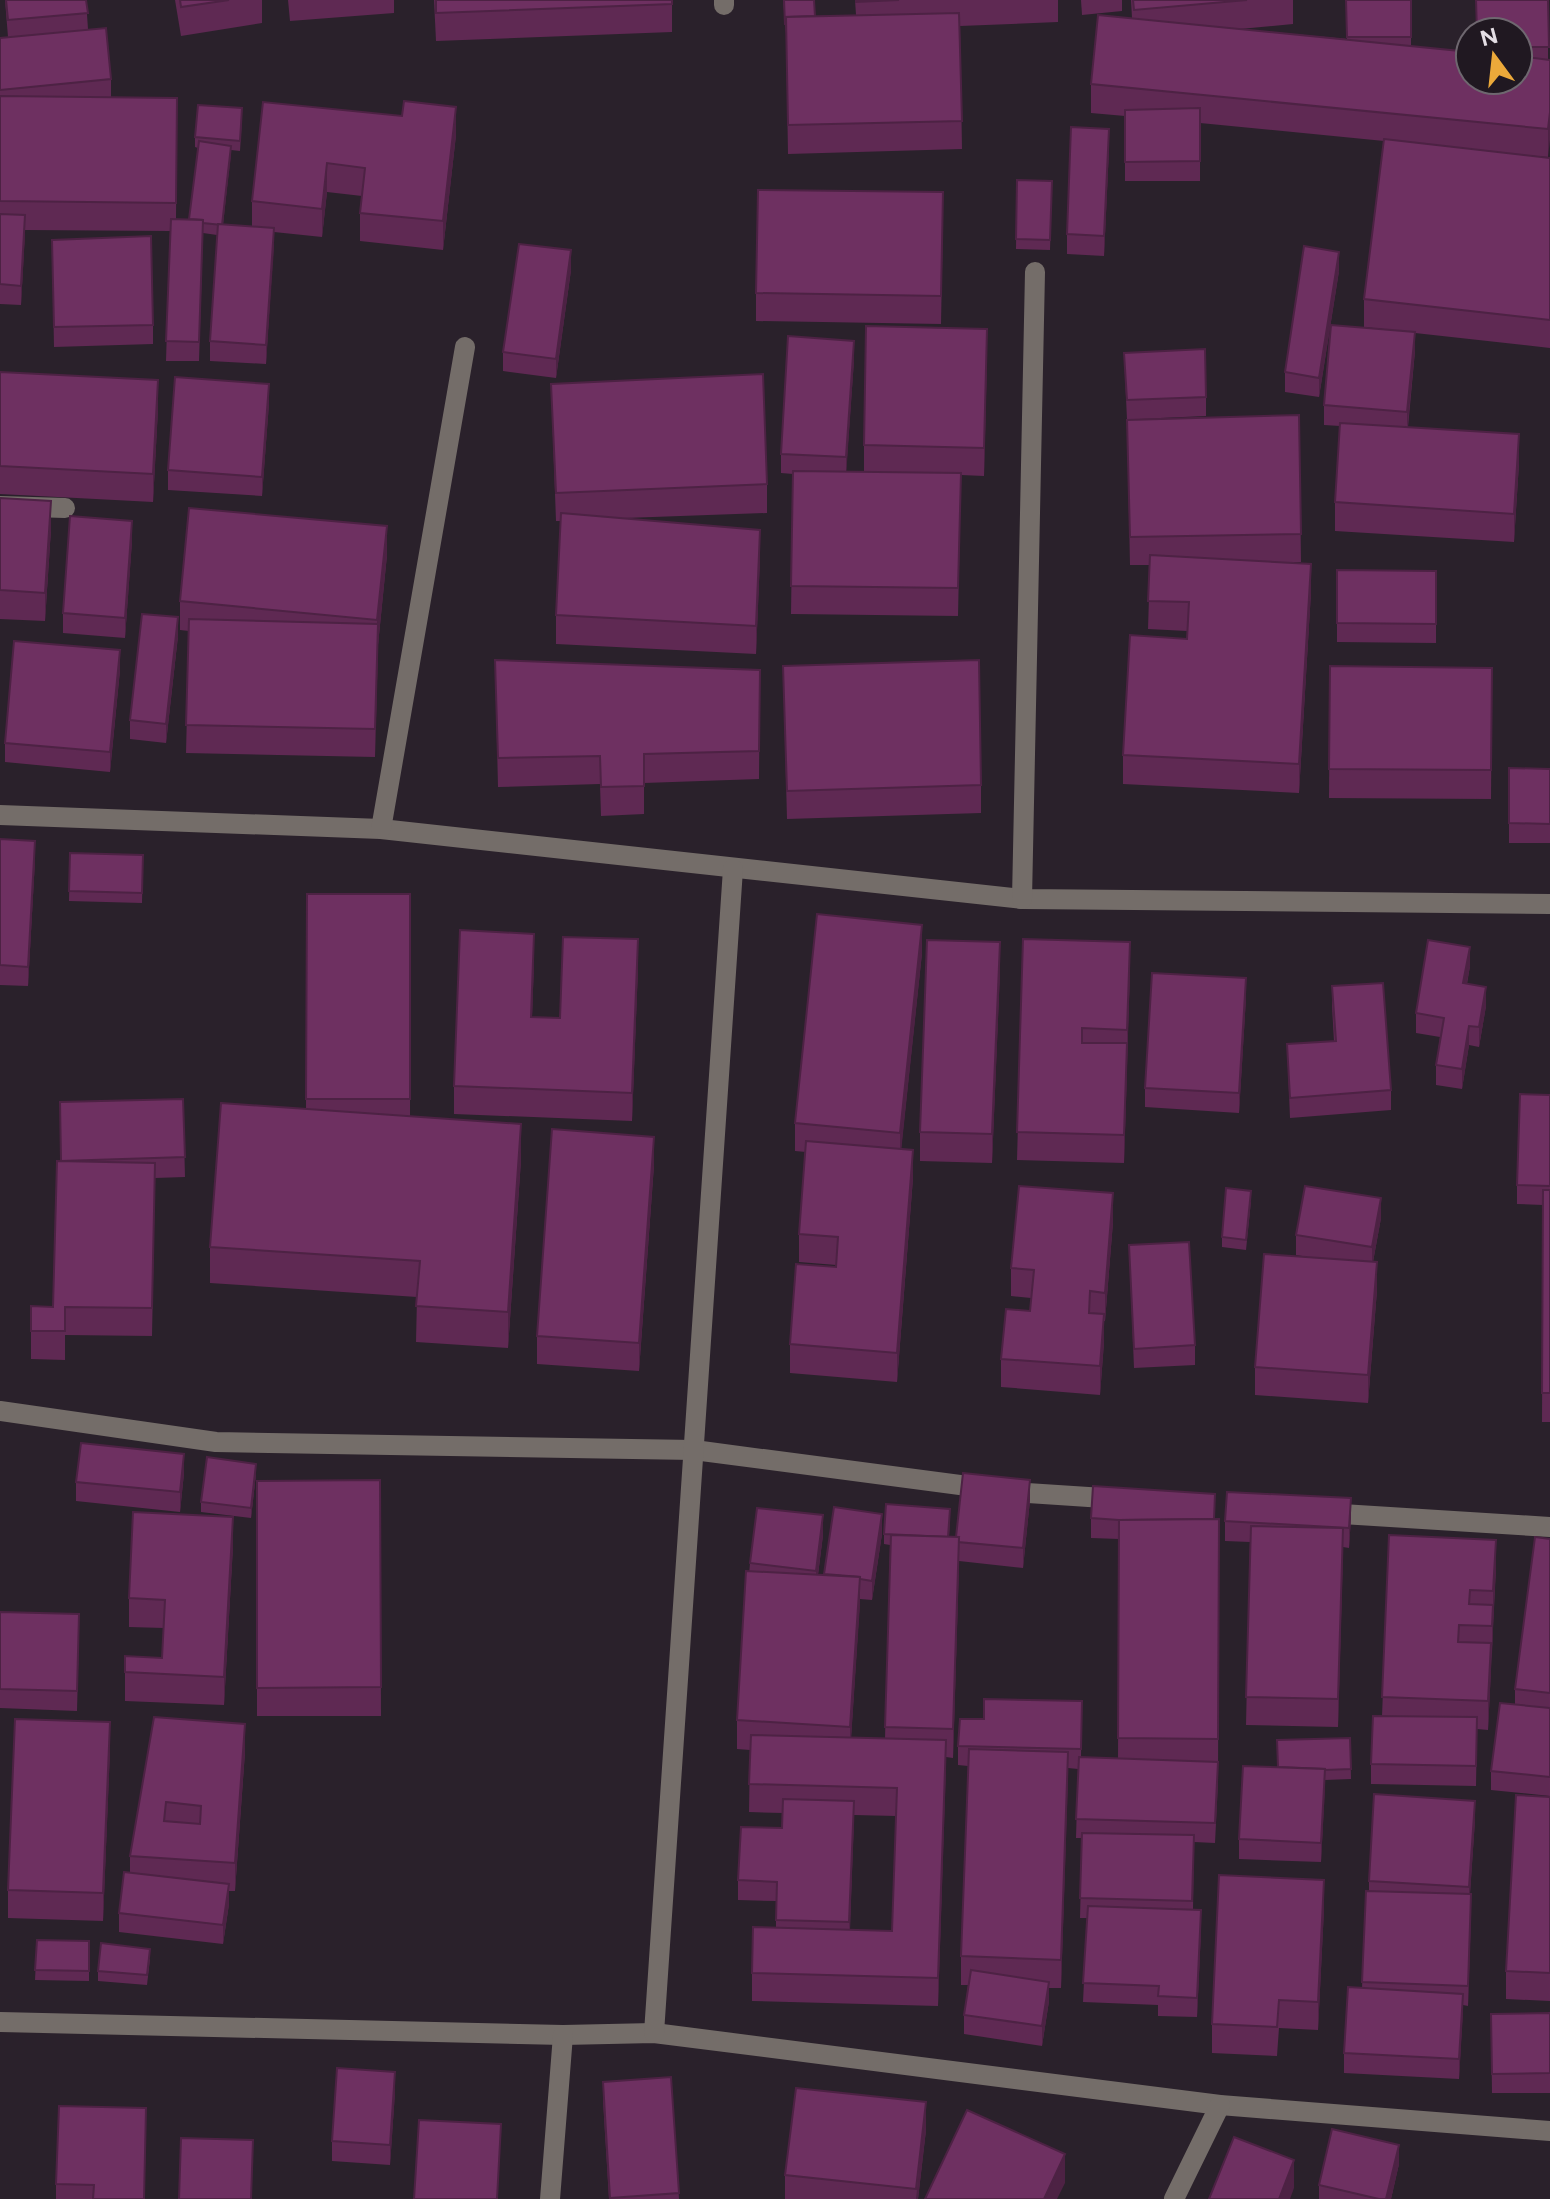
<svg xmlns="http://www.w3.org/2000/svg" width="1550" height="2199" font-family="Figtree,sans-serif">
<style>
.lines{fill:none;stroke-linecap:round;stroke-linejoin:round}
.minor{stroke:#746d69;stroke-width:20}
.wall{fill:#5f2953;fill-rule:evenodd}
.shaded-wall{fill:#4d2244}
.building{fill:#6e3061;stroke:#4d2244;stroke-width:2;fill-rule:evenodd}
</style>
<rect width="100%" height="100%" fill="#2a212b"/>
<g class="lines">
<g class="minor">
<polyline points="724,0 724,5"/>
<polyline points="0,506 65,508"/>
<polyline points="0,815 381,829 1022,899 1550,904"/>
<polyline points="381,829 465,347"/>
<polyline points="1022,899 1035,272"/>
<polyline points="0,1411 216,1442 694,1450 1013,1492 1119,1499"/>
<polyline points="1326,1513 1550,1527"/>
<polyline points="0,2022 563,2035 654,2033 1220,2105 1550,2131"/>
<polyline points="654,2033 733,869"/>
<polyline points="550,2199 563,2035"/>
<polyline points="1174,2199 1220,2105"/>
</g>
</g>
<g class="wall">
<polygon points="5,0 86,0 88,29 111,79 111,98 177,98 176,219 189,219 198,148 195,147 195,137 242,118 240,151 231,150 223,225 252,227 252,201 263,102 456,135 443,250 360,241 360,213 362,196 327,192 322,237 274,232 266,364 210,361 210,341 217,235 203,233 199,361 166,361 170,231 25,230 21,305 0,304 0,38 8,37"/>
<polygon points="175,0 262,0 262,23 181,36"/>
<polygon points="288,0 394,0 394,13 290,21"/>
<polygon points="434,0 672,0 672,32 436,41"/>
<polygon points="783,0 814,0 815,16 856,15 855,0 1058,0 1058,22 960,26 962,149 788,154 786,34"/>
<polygon points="1081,0 1122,0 1122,11 1082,15"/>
<polygon points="1131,0 1293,0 1293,24 1240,29 1347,39 1346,0 1411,0 1411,46 1518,80 1518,32 1548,0 1548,157 1513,154 1550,158 1550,348 1415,333 1415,351 1408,427 1519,463 1514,542 1335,531 1335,502 1340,426 1324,425 1324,405 1384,329 1364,327 1364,299 1384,141 1200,123 1200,181 1125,181 1125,116 1091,113 1091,84 1132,18"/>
<polygon points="1109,148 1104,256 1067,254 1067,234"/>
<polygon points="1017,180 1052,181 1050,250 1016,249"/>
<polygon points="943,221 941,324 756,321 756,293"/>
<polygon points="52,240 153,325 153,344 54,347"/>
<polygon points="571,270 556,378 503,371 503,352"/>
<polygon points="1339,271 1319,397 1285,392 1285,372"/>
<polygon points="1124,353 1206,397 1206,416 1138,419 1299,415 1301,562 1285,562 1311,592 1299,793 1123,784 1123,755 1187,639 1187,631 1148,629 1150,565 1130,565 1127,420"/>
<polygon points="987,357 984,476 961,475 958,616 791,614 793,474 781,473 781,454 854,360 846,472 864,472 864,445"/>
<polygon points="0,372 158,409 153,502 0,494"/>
<polygon points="551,384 767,484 767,513 625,518 760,558 756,654 556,644 556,615 561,521 556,521"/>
<polygon points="269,403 262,496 168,490 168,470"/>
<polygon points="0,498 51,529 45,621 0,619"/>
<polygon points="132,541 125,638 63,633 63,613"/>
<polygon points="387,555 378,645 375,757 186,753 189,631 180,630 180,601"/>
<polygon points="1337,570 1436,571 1436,643 1337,642"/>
<polygon points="178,636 166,743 130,739 130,720"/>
<polygon points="495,660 760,670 759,779 644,783 644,814 601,816 600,784 498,787"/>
<polygon points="783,666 981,785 981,813 787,819"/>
<polygon points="1330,666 1492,668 1491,799 1329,798"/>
<polygon points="120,670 110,772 5,762 5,743"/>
<polygon points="1509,768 1550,769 1550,843 1509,843"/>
<polygon points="0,839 35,860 28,986 0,985"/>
<polygon points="70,853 143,855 142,903 69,901"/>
<polygon points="307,894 410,894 410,1116 521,1160 508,1348 416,1342 417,1297 210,1283 210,1247 306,1109"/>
<polygon points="1023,939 1130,970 1124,1163 1017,1160"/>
<polygon points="922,953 901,1149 913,1178 897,1382 790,1373 790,1344 836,1265 799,1262 799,1234 806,1152 795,1151 795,1123"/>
<polygon points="534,962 532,1017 560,1018 638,968 632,1121 454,1114 454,1086"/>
<polygon points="1470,966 1467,984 1486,1006 1479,1047 1469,1045 1462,1089 1436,1085 1436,1065 1440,1037 1416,1033 1416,1013"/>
<polygon points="1000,971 992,1163 920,1161 920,1132"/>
<polygon points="1332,986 1391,1090 1391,1110 1290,1118 1287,1044 1334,1041 1332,1006"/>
<polygon points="1246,998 1239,1113 1145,1107 1145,1088"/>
<polygon points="1550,1095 1550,1422 1542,1422 1543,1205 1517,1204 1517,1185"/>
<polygon points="183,1099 185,1177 155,1178 152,1336 65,1335 65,1360 31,1359 31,1306 53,1307 61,1161"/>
<polygon points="654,1165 639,1371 537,1364 537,1336"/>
<polygon points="1251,1201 1246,1250 1222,1247 1222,1237"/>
<polygon points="1381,1218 1373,1262 1377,1290 1368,1403 1255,1395 1255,1367 1314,1258 1296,1255 1296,1235"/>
<polygon points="1113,1222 1105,1321 1104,1321 1104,1342 1100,1395 1001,1387 1001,1359 1030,1311 1031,1298 1011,1296 1011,1268"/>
<polygon points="1129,1245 1195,1345 1195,1365 1134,1368"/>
<polygon points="184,1473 180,1512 76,1501 76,1482"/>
<polygon points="256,1474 251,1518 201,1512 201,1502"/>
<polygon points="380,1480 381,1716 257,1716 257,1481"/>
<path d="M1030 1500 1023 1568 959 1561 953 1758 946 1757 938 2006 752 2001V1973L776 1928V1901L738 1900V1880L782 1828 783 1813 749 1812 750 1750 737 1749V1720L750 1563 823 1535 818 1575H824L882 1534 872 1600 860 1599 851 1738 885 1739 890 1545 884 1544V1534L950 1519 949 1537H956ZM854 1815 896 1816 892 1931 850 1930Z"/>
<polygon points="1351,1517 1349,1548 1343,1547 1338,1727 1246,1725 1250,1542 1225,1541 1225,1521"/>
<polygon points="1091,1518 1219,1519 1218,1782 1215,1843 1194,1842 1193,1910 1201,1930 1197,2017 1158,2016 1158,2005 1083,2002 1087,1918 1080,1918 1082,1838 1076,1838 1078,1769 1068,1768 1061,1988 1049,1988 1049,2001 1042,2046 964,2034 964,2015 968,1985 961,1985 961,1956 968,1766 958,1765 958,1746 984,1719 1082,1701 1081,1757 1118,1759 1119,1539 1091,1538"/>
<polygon points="1389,1535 1496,1568 1488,1730 1477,1729 1476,1786 1371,1784 1371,1764 1382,1716"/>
<polygon points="1550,1539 1550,1796 1491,1790 1491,1771 1515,1704 1515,1689"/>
<polygon points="233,1546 224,1705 125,1701 125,1672 162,1658 164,1628 129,1627 129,1598"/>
<polygon points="0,1612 79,1634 77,1711 0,1708"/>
<polygon points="154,1717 245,1752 235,1891 229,1891 229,1904 223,1944 119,1932 119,1913 130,1873 130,1856"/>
<polygon points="1350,1738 1351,1779 1325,1780 1321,1862 1239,1859 1239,1839 1277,1767"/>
<polygon points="110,1750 103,1921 8,1918 8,1890"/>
<polygon points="1550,1797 1550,2001 1506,1999 1506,1971"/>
<polygon points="1475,1820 1470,1894 1471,1914 1468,2006 1463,2005 1459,2079 1344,2073 1344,2053 1362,1988 1366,1891 1369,1891 1369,1881"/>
<polygon points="1324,1909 1318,2030 1279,2028 1277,2056 1212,2053 1212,2024"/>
<polygon points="37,1940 89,1941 89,1981 35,1980"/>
<polygon points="150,1959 147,1985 98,1981 98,1971"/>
<polygon points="1550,2013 1550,2093 1492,2093 1491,2014"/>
<polygon points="671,2077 679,2199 609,2199 603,2101 603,2082"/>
<polygon points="395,2092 390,2165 332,2161 332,2141"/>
<polygon points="926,2130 918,2199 785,2199 785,2175"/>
<polygon points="146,2136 144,2199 56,2199 56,2184"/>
<polygon points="1399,2164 1391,2199 1319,2199 1319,2185"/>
</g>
<g class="shaded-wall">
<polygon points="456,107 456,135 443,250 443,221"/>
<polygon points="1550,112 1550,140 1548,157 1548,129"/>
<polygon points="1109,129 1109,148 1104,256 1104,236"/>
<polygon points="231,146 231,156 221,235 221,225"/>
<polygon points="327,163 327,192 322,237 322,209"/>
<polygon points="25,215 25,235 21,305 21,286"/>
<polygon points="274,228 274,248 266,364 266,345"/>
<polygon points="571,250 571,270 556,378 556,359"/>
<polygon points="1339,252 1339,271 1319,397 1319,378"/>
<polygon points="987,329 987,357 984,476 984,448"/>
<polygon points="1415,332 1415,351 1407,432 1407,412"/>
<polygon points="854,341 854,360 846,477 846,457"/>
<polygon points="158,380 158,409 153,502 153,474"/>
<polygon points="269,384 269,403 262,496 262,477"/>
<polygon points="1519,434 1519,463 1514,542 1514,514"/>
<polygon points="51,501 51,529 45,621 45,593"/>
<polygon points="132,521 132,541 125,638 125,618"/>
<polygon points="387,526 387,555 378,645 375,757 377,620"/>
<polygon points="760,530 760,558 756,654 756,626"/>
<polygon points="1311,564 1311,592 1299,793 1299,764"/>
<polygon points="178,617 178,636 166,743 166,724"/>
<polygon points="120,650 120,670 110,772 110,752"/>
<polygon points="35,841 35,860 28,986 28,967"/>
<polygon points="922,925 922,953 900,1162 900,1133"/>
<polygon points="534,934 534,962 531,1046 531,1017"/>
<polygon points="638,939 638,968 632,1121 632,1093"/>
<polygon points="1000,942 1000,971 992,1163 992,1134"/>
<polygon points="1130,942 1130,970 1127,1058 1127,1030"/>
<polygon points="1470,947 1470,966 1463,1003 1463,983"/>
<polygon points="1246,978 1246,998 1239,1113 1239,1093"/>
<polygon points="1486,987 1486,1006 1479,1047 1479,1027"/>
<polygon points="1469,1026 1469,1045 1462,1089 1462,1069"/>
<polygon points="1127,1043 1127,1072 1124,1163 1124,1135"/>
<polygon points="521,1124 521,1160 508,1348 508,1312"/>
<polygon points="654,1137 654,1165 639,1371 639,1343"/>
<polygon points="913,1150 913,1178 897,1382 897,1353"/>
<polygon points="1113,1193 1113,1222 1105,1321 1105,1293"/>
<polygon points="1381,1198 1381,1218 1372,1267 1372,1247"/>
<polygon points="1377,1262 1377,1290 1368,1403 1368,1375"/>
<polygon points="1104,1314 1104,1342 1100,1395 1100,1366"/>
<polygon points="184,1454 184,1473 180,1512 180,1492"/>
<polygon points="256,1464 256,1474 251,1518 251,1508"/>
<polygon points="1030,1480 1030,1500 1023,1568 1023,1548"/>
<polygon points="1351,1498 1351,1517 1349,1548 1349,1528"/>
<polygon points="882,1514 882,1534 872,1600 872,1581"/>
<polygon points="823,1515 823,1535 816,1590 816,1571"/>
<polygon points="233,1517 233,1546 224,1705 224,1677"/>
<polygon points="1343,1528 1343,1556 1338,1727 1338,1699"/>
<polygon points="959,1537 959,1565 953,1758 953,1729"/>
<polygon points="1496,1540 1496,1568 1493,1620 1493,1591"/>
<polygon points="860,1577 860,1605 850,1755 850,1727"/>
<polygon points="1493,1605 1493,1633 1492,1654 1492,1626"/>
<polygon points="1491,1643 1491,1671 1488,1730 1488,1701"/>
<polygon points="110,1722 110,1750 103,1921 103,1893"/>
<polygon points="245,1724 245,1752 235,1891 235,1863"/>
<polygon points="946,1740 946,1769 938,2006 938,1978"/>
<polygon points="1068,1752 1068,1780 1061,1988 1061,1960"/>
<polygon points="1325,1769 1325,1789 1321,1862 1321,1843"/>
<polygon points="854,1801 854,1821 849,1942 849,1922"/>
<polygon points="1475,1801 1475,1820 1469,1907 1469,1887"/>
<polygon points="1324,1880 1324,1909 1318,2030 1318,2002"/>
<polygon points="229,1884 229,1904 223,1944 223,1925"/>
<polygon points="1471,1894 1471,1914 1468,2006 1468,1986"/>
<polygon points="1201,1910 1201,1930 1197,2017 1197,1998"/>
<polygon points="1049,1982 1049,2001 1042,2046 1042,2026"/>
<polygon points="1463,1994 1463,2014 1459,2079 1459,2059"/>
<polygon points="395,2072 395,2092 390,2165 390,2145"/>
<polygon points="926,2102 926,2130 918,2199 916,2199"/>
<polygon points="1399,2145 1399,2164 1391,2199 1386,2199"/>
<polygon points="1065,2154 1065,2183 1057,2199 1044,2199"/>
<polygon points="1294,2160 1294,2188 1290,2199 1279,2199"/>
</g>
<g class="building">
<polygon points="6,0 86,0 88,13 8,20"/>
<polygon points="180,0 229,0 181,7"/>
<polygon points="436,0 672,0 672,4 436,13"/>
<polygon points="784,0 814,0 815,16 786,17 785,25"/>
<polygon points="856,0 899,0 856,2"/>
<polygon points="1133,0 1247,0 1134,10"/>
<polygon points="1346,0 1411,0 1411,37 1347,37"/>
<polygon points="1476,0 1548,0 1549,47 1518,47 1518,32 1477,32"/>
<polygon points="959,13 962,121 788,125 786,17"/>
<polygon points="1098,15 1470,52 1470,80 1518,80 1518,56 1550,60 1550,112 1548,129 1091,84"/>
<polygon points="106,28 111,79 0,90 0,38"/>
<polygon points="0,96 177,98 176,203 0,201"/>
<polygon points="404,101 456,107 443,221 360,213 365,168 327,163 322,209 252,201 263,102 402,116"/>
<polygon points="198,105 242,108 240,141 195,137"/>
<polygon points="1200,108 1200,161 1125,162 1125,110"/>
<polygon points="1071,127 1109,129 1104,236 1067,234"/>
<polygon points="1384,139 1550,158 1550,320 1364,299"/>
<polygon points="199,141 231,146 222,225 203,223 203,220 189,219"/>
<polygon points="1017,180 1052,181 1050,240 1016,239"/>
<polygon points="758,190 943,192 941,296 756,293"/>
<polygon points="0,214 25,215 21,286 0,284"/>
<polygon points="171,219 203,220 199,342 166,341"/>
<polygon points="218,224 274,228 266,345 210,341"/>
<polygon points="151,236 153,325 54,327 52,240"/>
<polygon points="519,244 571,250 556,359 503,352"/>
<polygon points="1304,246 1339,252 1319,378 1285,372"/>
<polygon points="1331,325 1415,332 1407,412 1324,405"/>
<polygon points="866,326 987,329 984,448 864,445"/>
<polygon points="788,336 854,341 846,457 781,454"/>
<polygon points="1205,349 1206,397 1127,400 1124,353"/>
<polygon points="0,372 158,380 153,474 0,466"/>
<polygon points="763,374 767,484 556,493 551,384"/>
<polygon points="175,377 269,384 262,477 168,470"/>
<polygon points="1299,415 1301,534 1130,537 1127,420"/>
<polygon points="1340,423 1519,434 1514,514 1335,502"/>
<polygon points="793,471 961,473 958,588 791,586"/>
<polygon points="0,498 51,501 45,593 0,590"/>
<polygon points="189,508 387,526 377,620 180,601"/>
<polygon points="561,513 760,530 756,626 556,615"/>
<polygon points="70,516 132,521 125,618 63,613"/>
<polygon points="1150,555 1311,564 1299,764 1123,755 1130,635 1187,639 1189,602 1148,601"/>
<polygon points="1337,570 1436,571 1436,624 1337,623"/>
<polygon points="142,614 178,617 166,724 130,720"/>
<polygon points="189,619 378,624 375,729 186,725"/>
<polygon points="14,641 120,650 110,752 5,743"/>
<polygon points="495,660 760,670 759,751 644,754 644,786 601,787 600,756 498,758"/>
<polygon points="979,660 981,785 787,791 783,666"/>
<polygon points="1330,666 1492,668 1491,770 1329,769"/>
<polygon points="1509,768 1550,769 1550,824 1509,823"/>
<polygon points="0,839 35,841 28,967 0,965"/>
<polygon points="70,853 143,855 142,893 69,891"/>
<polygon points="307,894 410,894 410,1099 306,1099"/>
<polygon points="817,914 922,925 900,1133 795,1123"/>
<polygon points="460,930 534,934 531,1017 560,1018 563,937 638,939 632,1093 454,1086"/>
<polygon points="1023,939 1130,942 1127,1030 1082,1028 1082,1043 1127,1043 1124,1135 1017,1132"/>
<polygon points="927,940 1000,942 992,1134 920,1132"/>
<polygon points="1428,940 1470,947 1463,983 1486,987 1479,1027 1469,1026 1462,1069 1436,1065 1444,1018 1416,1013"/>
<polygon points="1152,973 1246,978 1239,1093 1145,1088"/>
<polygon points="1383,983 1391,1090 1290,1098 1287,1044 1336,1041 1332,986"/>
<polygon points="1520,1094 1550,1095 1550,1186 1517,1185"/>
<polygon points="183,1099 185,1157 61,1161 60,1102"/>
<polygon points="221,1103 521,1124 508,1312 416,1306 420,1261 210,1247"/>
<polygon points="552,1129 654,1137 639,1343 537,1336"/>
<polygon points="806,1141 913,1150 897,1353 790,1344 796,1264 836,1267 838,1237 799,1234"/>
<polygon points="57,1161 155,1163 152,1308 65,1307 65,1331 31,1331 31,1306 53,1307"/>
<polygon points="1019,1186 1113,1193 1105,1293 1090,1291 1089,1313 1104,1314 1100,1366 1001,1359 1006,1309 1030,1311 1034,1270 1011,1268"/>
<polygon points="1305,1186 1381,1198 1372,1247 1296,1235"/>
<polygon points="1226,1188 1251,1191 1246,1240 1222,1237"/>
<polygon points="1543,1190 1550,1190 1550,1393 1542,1393"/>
<polygon points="1189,1242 1195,1345 1134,1349 1129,1245"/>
<polygon points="1264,1254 1377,1262 1368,1375 1255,1367"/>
<polygon points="81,1443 184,1454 180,1492 76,1482"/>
<polygon points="207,1457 256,1464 251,1508 201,1502"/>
<polygon points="963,1473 1030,1480 1023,1548 958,1542 959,1537 956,1537"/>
<polygon points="380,1480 381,1687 257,1688 257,1481"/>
<polygon points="1093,1486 1215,1494 1214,1519 1119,1520 1091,1518"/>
<polygon points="1227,1492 1351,1498 1349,1528 1225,1521"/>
<polygon points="886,1504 950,1509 948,1537 884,1534"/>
<polygon points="834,1507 882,1514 872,1581 860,1579 860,1577 824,1574"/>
<polygon points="757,1508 823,1515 816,1571 750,1563"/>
<polygon points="133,1512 233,1517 224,1677 125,1672 125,1656 162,1658 165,1600 129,1598"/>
<polygon points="1219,1519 1218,1739 1118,1738 1119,1520"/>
<polygon points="1251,1526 1343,1528 1338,1699 1246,1697"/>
<polygon points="891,1535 959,1537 953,1729 885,1727"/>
<polygon points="1389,1535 1496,1540 1493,1591 1470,1590 1469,1604 1493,1605 1492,1626 1459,1625 1458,1642 1491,1643 1488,1701 1382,1697"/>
<polygon points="1535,1537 1550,1539 1550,1693 1515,1689"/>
<polygon points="746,1571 860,1577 850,1727 737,1720"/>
<polygon points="0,1612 79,1614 77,1691 0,1689"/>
<polygon points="984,1699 1082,1701 1081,1749 958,1746 960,1719 984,1719"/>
<polygon points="1500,1703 1550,1708 1550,1777 1491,1771"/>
<polygon points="1373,1716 1477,1717 1476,1766 1371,1764"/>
<path d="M154 1717 245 1724 235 1863 130 1856ZM166 1802 201 1806 200 1824 164 1821Z"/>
<polygon points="15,1719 110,1722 103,1893 8,1890"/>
<polygon points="751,1735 946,1740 938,1978 752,1973 753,1927 892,1931 897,1788 749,1784"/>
<polygon points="1350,1738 1351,1769 1325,1770 1325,1769 1278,1767 1277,1740"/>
<polygon points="969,1749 1068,1752 1061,1960 961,1956"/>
<polygon points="1079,1757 1218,1762 1215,1823 1076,1819"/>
<polygon points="1243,1766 1325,1769 1321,1843 1239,1839"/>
<polygon points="1374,1794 1475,1801 1469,1887 1369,1881"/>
<polygon points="1516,1795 1550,1797 1550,1973 1506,1971"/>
<polygon points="783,1799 854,1801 849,1922 776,1920 777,1882 738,1880 741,1827 782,1828"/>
<polygon points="1082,1833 1194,1835 1192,1901 1080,1898"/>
<polygon points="124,1872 229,1884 223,1925 119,1913"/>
<polygon points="1219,1875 1324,1880 1318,2002 1279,2000 1277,2027 1212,2024"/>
<polygon points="1366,1891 1471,1894 1468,1986 1362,1982"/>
<polygon points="1088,1906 1201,1910 1197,1998 1158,1996 1159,1986 1083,1983"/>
<polygon points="37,1940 89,1941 89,1971 35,1970"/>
<polygon points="101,1943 150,1949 147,1975 98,1971"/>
<polygon points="971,1970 1049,1982 1042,2026 964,2015"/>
<polygon points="1348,1987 1463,1994 1459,2059 1344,2053"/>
<polygon points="1550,2013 1550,2073 1492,2074 1491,2014"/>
<polygon points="337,2068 395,2072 390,2145 332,2141"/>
<polygon points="671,2077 679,2193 610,2198 603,2082"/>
<polygon points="796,2088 926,2102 916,2189 785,2175"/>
<polygon points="59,2106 146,2108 144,2199 93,2199 94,2185 56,2184"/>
<polygon points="967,2110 1065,2154 1044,2199 925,2199"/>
<polygon points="419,2120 501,2124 497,2199 414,2199"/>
<polygon points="1332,2129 1399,2145 1386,2199 1379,2199 1319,2185"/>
<polygon points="1234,2137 1294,2160 1279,2199 1209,2199"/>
<polygon points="181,2138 253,2140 251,2199 179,2199"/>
</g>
<g transform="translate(1494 56) rotate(345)"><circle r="38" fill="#201821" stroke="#6e676f" stroke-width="2"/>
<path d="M0-6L14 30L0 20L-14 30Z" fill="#eca93a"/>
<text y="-12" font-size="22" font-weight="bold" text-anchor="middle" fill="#e4dee5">N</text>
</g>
</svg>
